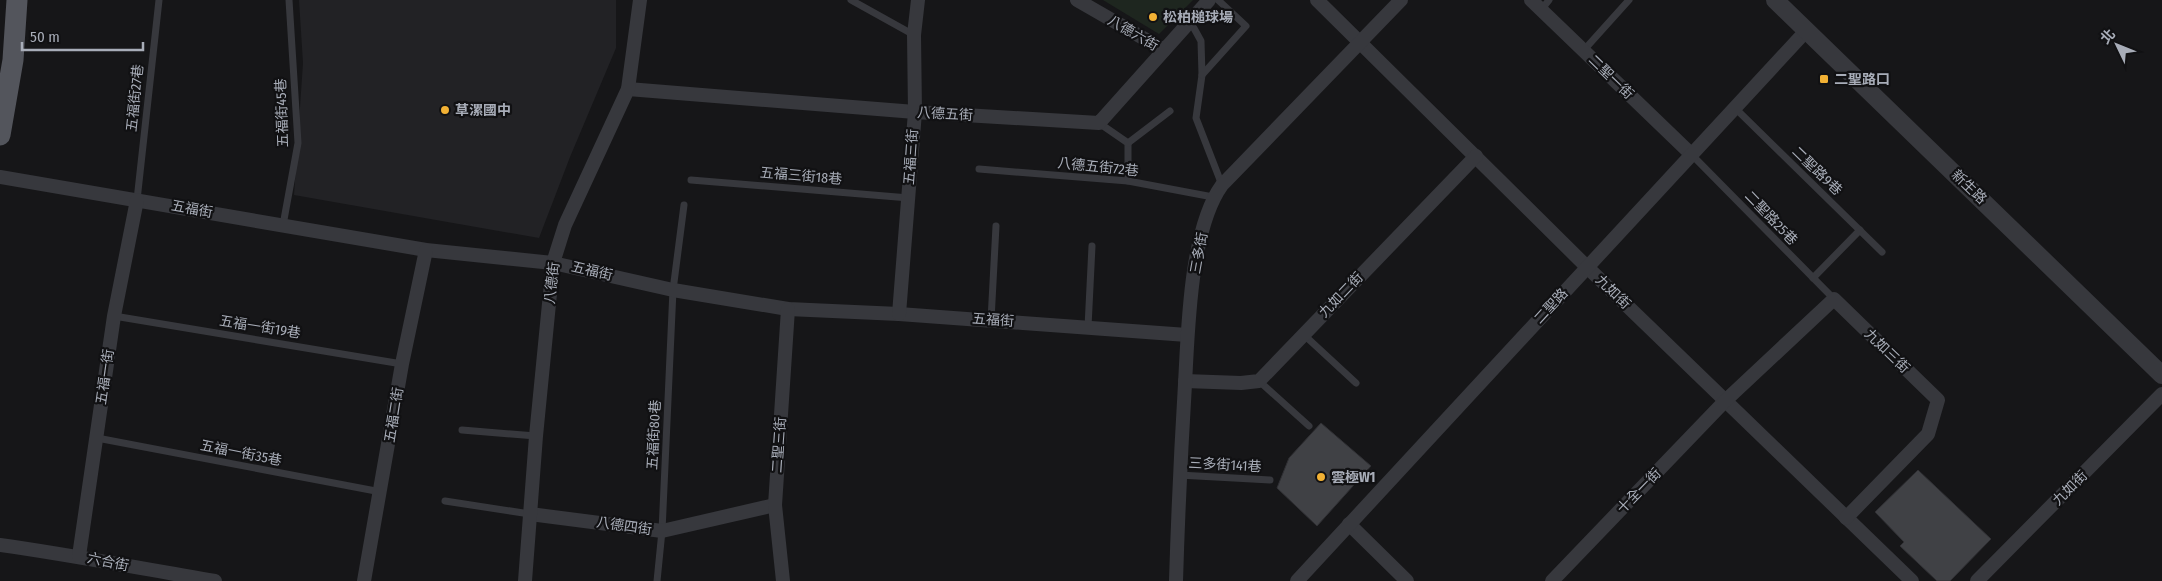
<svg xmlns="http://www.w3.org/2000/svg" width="2162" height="581" font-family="'Fira Sans Condensed','Noto Sans TC',sans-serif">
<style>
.built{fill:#222225}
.green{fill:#1e261f}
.building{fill:#404145;stroke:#303034}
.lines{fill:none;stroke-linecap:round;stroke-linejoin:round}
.service{stroke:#37383d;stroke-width:7}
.minor{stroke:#37383d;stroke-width:14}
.tertiary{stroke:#37383d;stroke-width:18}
.primary{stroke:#53555c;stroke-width:21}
.poi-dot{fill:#f2b134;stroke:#111113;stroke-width:2}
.labels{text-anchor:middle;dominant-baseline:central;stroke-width:4.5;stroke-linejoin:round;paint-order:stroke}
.poi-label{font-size:14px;font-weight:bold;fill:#a8adb8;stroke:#111113;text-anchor:start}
.street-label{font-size:14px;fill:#a8adb8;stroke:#111113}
</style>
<rect width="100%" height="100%" fill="#161618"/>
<polygon class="built" points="299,0 616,0 616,48 570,157 539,238 294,195 303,63"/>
<polygon class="green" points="1103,0 1193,0 1159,34"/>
<g class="building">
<polygon points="1321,423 1371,466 1317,526 1277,488 1289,458"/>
<polygon points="1918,470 1991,539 1950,581 1937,581 1900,546 1904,542 1875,512"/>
</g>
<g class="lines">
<g class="service">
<polyline points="851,0 914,35"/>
<polyline points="1541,10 1549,0"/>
<polyline points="1190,21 1201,41 1202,75 1196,118 1222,185"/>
<polyline points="1584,50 1629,0"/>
<polyline points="1202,75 1246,26 1218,0"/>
<polyline points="1734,107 1882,252"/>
<polyline points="1099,123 1128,143 1128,181"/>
<polyline points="1128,143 1170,111"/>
<polyline points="1691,154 1834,299"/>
<polyline points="979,169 1128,181 1213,197"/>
<polyline points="691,180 909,198"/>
<polyline points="137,200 159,0"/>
<polyline points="283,225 298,143 289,0"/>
<polyline points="1813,278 1860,230"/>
<polyline points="114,316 402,364"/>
<polyline points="991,320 996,226"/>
<polyline points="1088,327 1092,246"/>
<polyline points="1303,334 1356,383"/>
<polyline points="1259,381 1309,426"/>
<polyline points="462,430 536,436"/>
<polyline points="97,438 381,492"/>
<polyline points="1179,475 1270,480"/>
<polyline points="445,501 530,514"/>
<polyline points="657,581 662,531 673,290 684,205"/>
</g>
<g class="minor">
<polyline points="1077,0 1164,50"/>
<polyline points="1317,0 1587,267 1912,581"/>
<polyline points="1531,0 1691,154"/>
<polyline points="628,89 915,112 1099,123 1209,0"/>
<polyline points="0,177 426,250 553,263 673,290 788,309 899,314 1187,335"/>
<polyline points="899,314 915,112 914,35 918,0"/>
<polyline points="1185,381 1241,383 1259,381 1476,156"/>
<polyline points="530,514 662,531 775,505"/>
<polyline points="1349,524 1407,581"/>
<path d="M0 545C72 555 143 569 215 581"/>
<polyline points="79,556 114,316 137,200"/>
<polyline points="364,581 402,364 426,250"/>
<polyline points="525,581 536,436 553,263 565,225 628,89 640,0"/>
<polyline points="783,581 775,505 788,309"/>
<path d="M1176 581C1178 515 1181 450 1185 384 1188 330 1190 229 1222 185L1401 0"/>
<polyline points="1297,581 1806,31"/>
<polyline points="1552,581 1725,401 1834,299 1938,400 1928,434 1846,518"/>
<polyline points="1977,581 2162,394"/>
</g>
<polyline class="tertiary" points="1775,0 2162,375"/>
<polyline class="primary" points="0,135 13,60 17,0"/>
</g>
<g class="poi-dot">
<circle cx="1153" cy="17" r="5"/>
<rect x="1819" y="74" width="10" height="10" rx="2.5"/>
<circle cx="445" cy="110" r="5"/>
<circle cx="1321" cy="477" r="5"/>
</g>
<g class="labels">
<g class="poi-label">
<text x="1163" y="17">松柏槌球場</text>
<text x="1834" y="79">二聖路口</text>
<text x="455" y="110">草漯國中</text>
<text x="1331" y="477">雲極W1</text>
</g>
<g class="street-label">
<text transform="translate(1133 33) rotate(30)">八德六街</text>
<text transform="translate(1611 77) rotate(44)">二聖一街</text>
<text transform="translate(135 98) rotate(-84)">五福街27巷</text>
<text transform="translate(282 113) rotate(-92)">五福街45巷</text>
<text transform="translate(945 114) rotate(3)">八德五街</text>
<text transform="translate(911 157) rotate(-86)">五福三街</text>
<text transform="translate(1098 167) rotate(6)">八德五街72巷</text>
<text transform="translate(1817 171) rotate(44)">二聖路9巷</text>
<text transform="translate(801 176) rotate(5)">五福三街18巷</text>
<text transform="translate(1969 187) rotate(44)">新生路</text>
<text transform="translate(192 209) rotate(10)">五福街</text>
<text transform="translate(1771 218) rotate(46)">二聖路25巷</text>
<text transform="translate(1199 253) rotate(-80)">三多街</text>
<text transform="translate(592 271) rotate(13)">五福街</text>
<text transform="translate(552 283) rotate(-83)">八德街</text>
<text transform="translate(1613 292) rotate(44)">九如街</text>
<text transform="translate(1341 295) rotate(-46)">九如二街</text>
<text transform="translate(1551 306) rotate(-47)">二聖路</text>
<text transform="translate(993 320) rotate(4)">五福街</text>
<text transform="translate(260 327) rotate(9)">五福一街19巷</text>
<text transform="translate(1887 351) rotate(44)">九如三街</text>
<text transform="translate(105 377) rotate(-82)">五福一街</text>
<text transform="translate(394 415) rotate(-81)">五福二街</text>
<text transform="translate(654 435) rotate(-87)">五福街80巷</text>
<text transform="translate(779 445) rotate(-86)">二聖三街</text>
<text transform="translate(241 453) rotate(11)">五福一街35巷</text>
<text transform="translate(1225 465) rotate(3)">三多街141巷</text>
<text transform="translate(2070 488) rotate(-45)">九如街</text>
<text transform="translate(1639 491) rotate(-46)">十全一街</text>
<text transform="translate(624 526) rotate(8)">八德四街</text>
<text transform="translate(108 562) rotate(12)">六合街</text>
</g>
</g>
<g transform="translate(2117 45) rotate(313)" stroke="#111113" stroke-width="4" paint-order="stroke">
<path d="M0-4L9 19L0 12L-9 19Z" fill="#a8adb8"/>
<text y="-8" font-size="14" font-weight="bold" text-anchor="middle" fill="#a8adb8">北</text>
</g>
<path d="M22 42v8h121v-8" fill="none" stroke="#a8adb8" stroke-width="2.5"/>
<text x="30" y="42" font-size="15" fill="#a8adb8" stroke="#111113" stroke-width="4" paint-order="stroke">50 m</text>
</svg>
